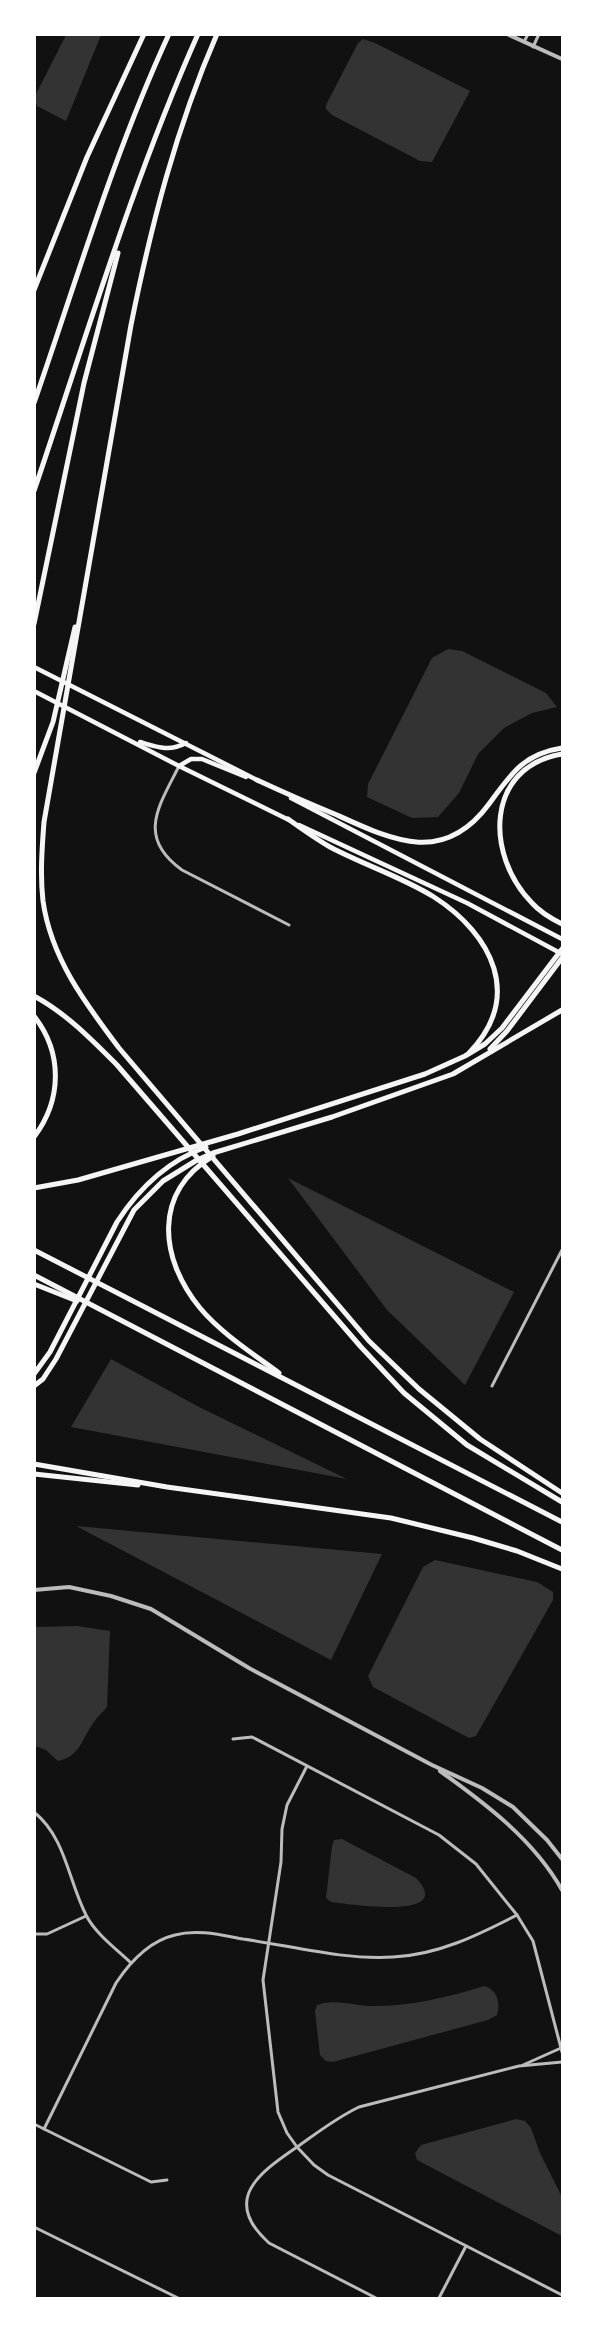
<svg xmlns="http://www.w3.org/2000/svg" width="597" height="2333" font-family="Roboto,sans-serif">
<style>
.water{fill:#333}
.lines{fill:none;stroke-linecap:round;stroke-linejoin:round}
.minor{stroke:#bcbcbc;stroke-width:3}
.tertiary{stroke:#bcbcbc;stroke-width:4}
.trunk{stroke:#f5f5f5;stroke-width:4.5}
.motorway{stroke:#f5f5f5;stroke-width:5}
</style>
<rect width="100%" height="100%" fill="#111"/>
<g class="water">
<polygon points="66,35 101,35 66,121 37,106 34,98"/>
<polygon points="363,39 375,43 470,91 432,162 420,161 332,115 326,109 326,105 358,43"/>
<polygon points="448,649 462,651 546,693 557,707 532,713 504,728 478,754 459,793 438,817 412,818 367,797 368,784 432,658"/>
<polygon points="288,1178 514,1292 465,1385 387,1310"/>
<polygon points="111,1359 199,1407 347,1479 71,1427"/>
<polygon points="76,1526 382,1554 331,1660"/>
<polygon points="435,1560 537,1582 553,1592 553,1600 476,1736 469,1738 373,1687 368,1676 423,1567"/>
<path d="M77 1626 110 1631 107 1707C103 1712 97 1717 94 1722 82 1738 80 1757 58 1761L46 1750 35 1746V1627Z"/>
<path d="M342 1839 416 1878C457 1921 348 1904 331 1902L326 1898 332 1846 334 1840Z"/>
<path d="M484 1986C497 1989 501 2003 497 2015L488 2020 333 2062 326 2061 320 2055 315 2011 317 2005C334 1999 351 2005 368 2006 408 2007 446 1998 484 1986Z"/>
<polygon points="516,2119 525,2121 531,2128 540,2153 562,2197 562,2236 417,2160 415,2153 421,2145"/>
</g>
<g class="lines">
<g class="minor">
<polyline points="524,42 528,34"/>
<polyline points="533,47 539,34"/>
<path d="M179 766C159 806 136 837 182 870L289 925"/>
<polyline points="492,1386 562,1250"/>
<polyline points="233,1739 252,1737 439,1835 476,1864 517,1915 533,1941 562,2052"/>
<polyline points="307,1766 287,1805 282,1829 281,1862 263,1980 278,2112 287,2133 297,2147 314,2165 328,2175 562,2295"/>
<path d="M34 1812C66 1838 68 1880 86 1915 95 1933 115 1948 130 1962"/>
<polyline points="34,1934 47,1934 86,1916"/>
<polyline points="523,2065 561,2048"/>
<polyline points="34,2124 151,2182 167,2180"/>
<path d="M44 2129 116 1983C130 1962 149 1941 175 1935 197 1929 221 1935 243 1939 293 1946 342 1960 393 1957 438 1955 478 1935 517 1915"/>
<polyline points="34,2227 178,2298"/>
<path d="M376 2298 269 2243C221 2200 259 2173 297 2147 317 2133 336 2118 359 2107L519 2066 562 2062"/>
<polyline points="439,2298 466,2246"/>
</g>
<g class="tertiary">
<polyline points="507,34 562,59"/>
<polyline points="34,1590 69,1587 111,1596 151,1609 249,1668 432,1765 482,1788 513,1807 547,1840 562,1859"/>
<path d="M440 1771C486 1804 534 1840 562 1890"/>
</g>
<g class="trunk">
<polyline points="34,667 259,781"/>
<polyline points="34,691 179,766 289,820"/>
<path d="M140 742C157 747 169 752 186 743"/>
<polyline points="179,766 191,759 202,759 246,777"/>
<polyline points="291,798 562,939"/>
<polyline points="299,825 467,903 562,954"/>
</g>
<g class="motorway">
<path d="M217 34C176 128 151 226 131 325L44 822C42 848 40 875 43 901 51 958 85 1003 119 1048L369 1341 419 1389 480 1439 562 1493"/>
<polyline points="34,290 87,157 144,34"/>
<path d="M34 403C77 279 114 153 169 34"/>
<path d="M34 491C86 338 132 182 198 34"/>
<polyline points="34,624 84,383 118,253"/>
<path d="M562 754C485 767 485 855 532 903 540 912 552 919 562 924"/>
<polyline points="34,773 53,722 75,627"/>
<path d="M257 780C283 792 310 804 337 815 394 841 444 865 489 804 511 774 523 754 562 748"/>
<path d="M288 819C302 829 316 839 330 847 364 865 402 877 434 897 493 935 523 997 469 1053"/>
<path d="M34 996C66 1013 92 1040 117 1065L361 1347 404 1393 467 1445 562 1502"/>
<path d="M34 1016C63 1053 62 1100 34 1137"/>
<polyline points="490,1049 507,1031 562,958"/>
<path d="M213 1156C153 1192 159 1258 200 1308 222 1334 252 1353 279 1373"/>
<polyline points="34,1188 78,1180 238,1134 425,1074 465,1056 485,1044 502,1028 562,949"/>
<polyline points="34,1250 562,1522"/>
<polyline points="34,1275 562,1550"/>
<polyline points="34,1284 77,1301"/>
<path d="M34 1374 50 1352 117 1222C139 1188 167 1161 206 1147"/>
<polyline points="34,1386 43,1379 56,1359 134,1210 163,1181 197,1160 213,1153 332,1117 453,1074 562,1010"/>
<polyline points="34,1464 167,1487 391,1518 473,1538 517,1551 562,1569"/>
<polyline points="34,1474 138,1485"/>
</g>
</g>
<rect width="597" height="2333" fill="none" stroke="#ffffff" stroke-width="72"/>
</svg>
